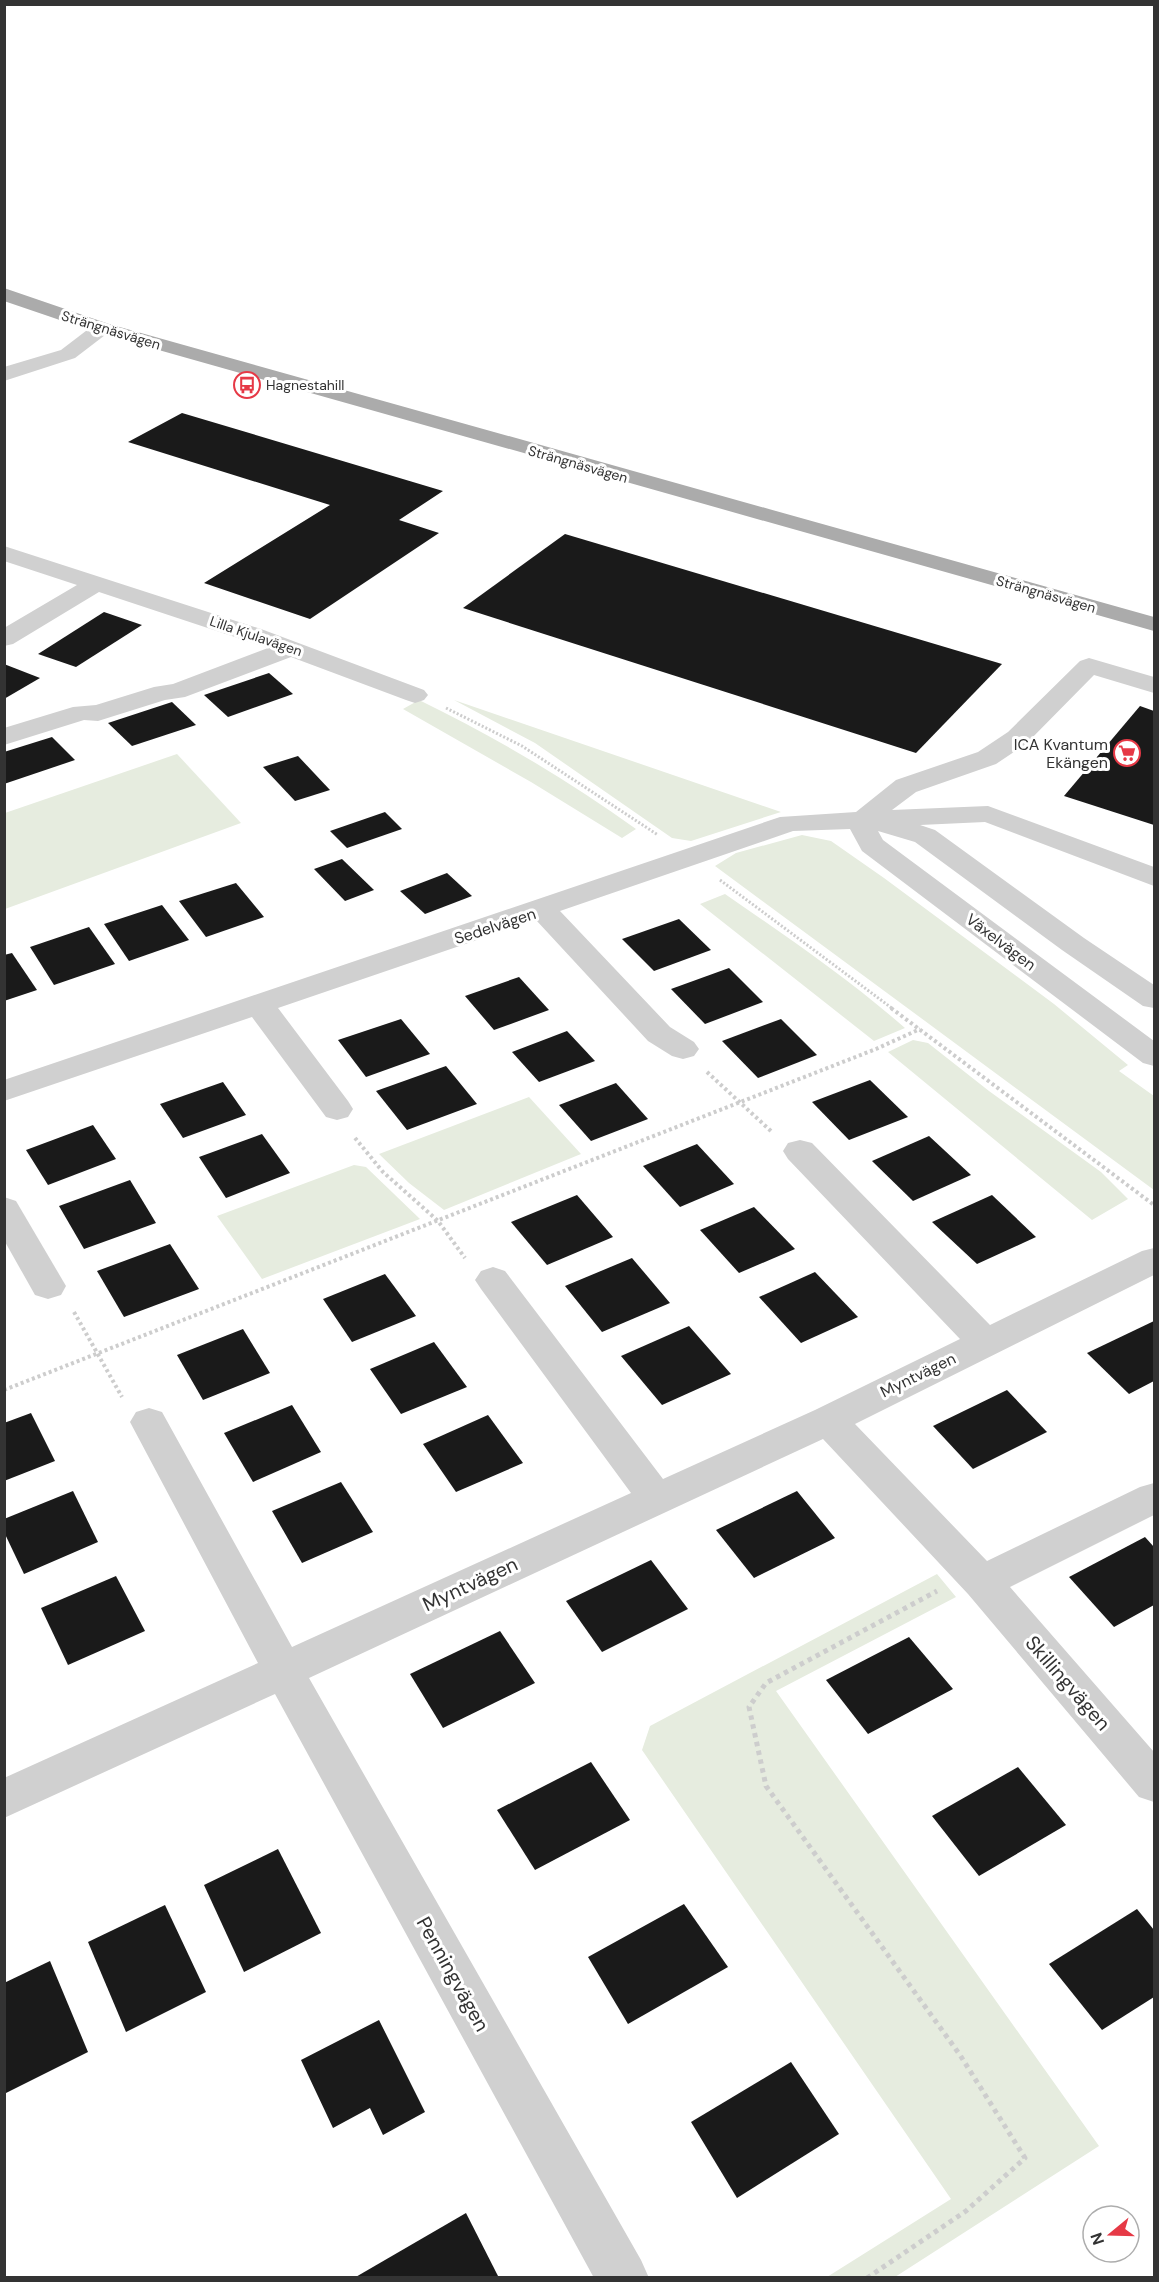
<svg xmlns="http://www.w3.org/2000/svg" width="1159" height="2282" font-family="'DM Sans',sans-serif">
<style>
.green{fill:#e6ecdf}
.building{fill:#1a1a1a}
.lines{fill:none;stroke-linecap:round;stroke-linejoin:round}
.path-far2{stroke:#cdcdcd;stroke-width:3;stroke-dasharray:2 2;stroke-linecap:butt}
.path-far1{stroke:#cdcdcd;stroke-width:4;stroke-dasharray:3 3;stroke-linecap:butt}
.path{stroke:#cdcdcd;stroke-width:5;stroke-dasharray:4.5 4.5;stroke-linecap:butt}
.minor{fill:#d0d0d0;fill-rule:evenodd}
.major{fill:#ababab;fill-rule:evenodd}
.labels{text-anchor:middle;dominant-baseline:central;stroke-width:6;stroke-linejoin:round;paint-order:stroke}
.far-street-label{font-size:14px;fill:#333;stroke:#fff}
.far-poi-label{font-size:14px;fill:#333;stroke:#fff;text-anchor:start}
.poi-label{font-size:16px;fill:#333;stroke:#fff;text-anchor:end}
.street-label{font-size:16px;fill:#333;stroke:#fff}
.near-street-label{font-size:20px;fill:#333;stroke:#fff}
</style>
<rect width="100%" height="100%" fill="#fff"/>
<g class="green">
<path d="M419 700C495 737 568 780 636 829L622 838 531 782 403 709Z"/>
<polygon points="454,700 781,812 691,841 672,838 535,743"/>
<polygon points="177,754 241,823 5,909 5,813"/>
<polygon points="802,835 831,841 884,878 1054,1004 1128,1065 1119,1071 1154,1096 1154,1190 715,866 736,853"/>
<path d="M725 894C786 936 849 979 905 1028L874 1041 700 904Z"/>
<polygon points="913,1040 928,1043 989,1091 1101,1172 1128,1199 1092,1220 888,1052"/>
<polygon points="529,1097 581,1154 444,1210 409,1183 379,1154"/>
<polygon points="354,1165 366,1167 420,1219 262,1279 217,1216"/>
<polygon points="937,1574 956,1597 776,1691 1099,2146 895,2277 827,2277 951,2199 642,1750 650,1726"/>
</g>
<g class="building">
<polygon points="182,413 443,491 399,520 439,533 310,619 204,583 330,505 128,442"/>
<polygon points="565,534 1002,664 916,753 463,608"/>
<polygon points="104,612 142,625 76,667 38,654"/>
<polygon points="4,664 40,678 4,699"/>
<polygon points="269,673 293,694 228,717 204,695"/>
<polygon points="172,702 196,725 132,746 108,723"/>
<polygon points="1140,706 1154,711 1154,825 1064,796"/>
<polygon points="52,737 75,760 4,784 4,752"/>
<polygon points="298,756 330,790 295,801 263,767"/>
<polygon points="385,812 402,829 347,848 330,831"/>
<polygon points="342,859 374,890 345,901 314,869"/>
<polygon points="447,873 472,896 425,914 400,891"/>
<polygon points="236,883 264,917 206,937 179,901"/>
<polygon points="162,905 189,940 129,961 104,924"/>
<polygon points="679,919 711,950 654,971 622,939"/>
<polygon points="89,927 115,964 54,985 30,947"/>
<polygon points="12,953 37,990 4,1001 4,955"/>
<polygon points="729,968 763,1002 705,1024 671,989"/>
<polygon points="519,977 549,1010 494,1030 465,996"/>
<polygon points="401,1019 430,1054 366,1077 338,1040"/>
<polygon points="781,1019 817,1055 758,1078 722,1041"/>
<polygon points="567,1031 595,1061 539,1082 512,1052"/>
<polygon points="446,1066 477,1104 407,1130 376,1091"/>
<polygon points="870,1080 908,1117 849,1140 812,1102"/>
<polygon points="223,1082 246,1115 183,1138 160,1104"/>
<polygon points="616,1083 648,1119 591,1141 559,1105"/>
<polygon points="93,1125 116,1159 48,1185 26,1150"/>
<polygon points="262,1134 290,1173 226,1198 199,1157"/>
<polygon points="929,1136 971,1175 913,1201 872,1161"/>
<polygon points="697,1144 734,1184 680,1207 643,1166"/>
<polygon points="130,1180 156,1223 84,1249 59,1206"/>
<polygon points="577,1195 613,1237 547,1265 511,1222"/>
<polygon points="992,1195 1036,1237 977,1264 932,1222"/>
<polygon points="754,1207 795,1249 739,1273 700,1230"/>
<polygon points="170,1244 199,1289 124,1317 97,1271"/>
<polygon points="632,1258 670,1303 602,1332 565,1286"/>
<polygon points="815,1272 858,1317 801,1343 759,1297"/>
<polygon points="385,1274 416,1316 352,1342 323,1299"/>
<polygon points="1154,1321 1154,1381 1129,1394 1087,1353"/>
<polygon points="689,1326 731,1374 662,1405 621,1356"/>
<polygon points="243,1329 270,1373 203,1400 177,1355"/>
<polygon points="434,1342 467,1387 401,1414 370,1369"/>
<polygon points="1007,1390 1047,1432 973,1469 933,1426"/>
<polygon points="292,1405 321,1452 253,1482 224,1433"/>
<polygon points="31,1413 55,1461 4,1481 4,1423"/>
<polygon points="488,1415 523,1463 456,1492 423,1444"/>
<polygon points="341,1482 373,1532 302,1563 272,1511"/>
<polygon points="73,1491 98,1542 24,1574 4,1532 4,1519"/>
<polygon points="797,1491 835,1538 754,1578 716,1530"/>
<polygon points="1145,1537 1154,1547 1154,1605 1114,1627 1069,1577"/>
<polygon points="651,1560 688,1609 602,1652 566,1601"/>
<polygon points="116,1576 145,1631 68,1665 41,1608"/>
<polygon points="500,1631 535,1683 443,1728 410,1674"/>
<polygon points="909,1637 953,1689 868,1734 826,1680"/>
<polygon points="591,1762 630,1820 535,1870 497,1810"/>
<polygon points="1018,1767 1066,1825 979,1876 932,1816"/>
<polygon points="278,1849 321,1933 244,1972 204,1885"/>
<polygon points="684,1904 728,1967 628,2024 588,1957"/>
<polygon points="165,1905 206,1992 126,2032 88,1942"/>
<polygon points="1137,1909 1154,1930 1154,1997 1102,2030 1049,1964"/>
<polygon points="50,1961 88,2052 4,2094 4,1983"/>
<polygon points="379,2020 425,2112 383,2135 370,2108 333,2128 301,2060"/>
<polygon points="791,2062 839,2134 737,2198 691,2122"/>
<polygon points="466,2213 499,2278 354,2278"/>
</g>
<g class="lines">
<g class="path-far2">
<polyline points="446,708 522,746 658,835"/>
<polyline points="720,880 893,1009"/>
</g>
<g class="path-far1">
<polyline points="891,1008 1154,1205"/>
<polyline points="707,1072 772,1132"/>
<polyline points="355,1138 383,1172 438,1221 465,1258"/>
<polyline points="74,1312 122,1397"/>
<polyline points="4,1390 876,1049 920,1029"/>
</g>
<polyline class="path" points="867,2278 966,2211 1025,2158 960,2055 766,1786 749,1707 766,1683 937,1591"/>
<g class="minor">
<polygon points="102,322 109,324 112,328 109,332 75,358 4,381 4,367 61,350 95,324"/>
<polygon points="4,546 261,629 424,690 428,695 424,700 415,703 406,700 291,657 185,697 165,700 98,721 84,720 4,745 4,728 73,707 96,705 154,687 173,684 268,648 99,592 13,644 4,646 4,628 77,585 4,561"/>
<polygon points="1089,658 1154,677 1154,693 1094,675 1026,744 996,764 916,792 892,810 988,806 1154,867 1154,886 985,822 920,825 935,830 1084,938 1154,985 1154,1008 1143,1006 1062,950 915,842 878,831 883,840 1154,1041 1154,1066 1143,1063 862,851 850,829 793,831 560,911 670,1027 694,1042 699,1049 694,1056 683,1059 672,1056 648,1041 536,920 278,1008 348,1101 353,1109 348,1117 337,1120 326,1117 252,1017 4,1101 4,1080 780,817 856,812 896,780 978,752 1008,732 1080,661"/>
<polygon points="800,1140 812,1143 990,1325 1142,1251 1154,1248 1154,1275 855,1424 987,1561 1140,1487 1154,1483 1154,1515 1010,1587 1154,1752 1154,1802 1139,1797 968,1594 823,1439 309,1678 641,2260 649,2278 594,2278 275,1694 4,1818 4,1778 258,1663 130,1422 136,1412 149,1408 162,1412 292,1647 631,1493 481,1289 475,1280 481,1271 493,1267 505,1271 663,1479 815,1410 960,1339 788,1159 783,1151 788,1143"/>
<polygon points="4,1197 16,1201 66,1286 61,1295 48,1299 35,1295 4,1240"/>
</g>
<polygon class="major" points="4,288 109,324 1154,617 1154,631 95,332 4,301"/>
</g>
<defs>
<symbol id="bus-ring" viewBox="-11 -11 22 22"><circle r="9.5" fill="#fff" stroke="#e63946" stroke-width="1.5"/><path d="M-5-6H5V4H4V6H2V4H-2V6H-4V4H-5ZM-3.5-4V0h7V-4ZM-3.5 1.2v1.5H-2V1.2ZM2 1.2v1.5H3.5V1.2Z" fill="#e63946"/></symbol>
<symbol id="supermarket-ring" viewBox="-11 -11 22 22"><circle r="9.5" fill="#fff" stroke="#e63946" stroke-width="1.5"/><path d="M-6-5.5h2.5l.6 2H6L4.5 2H-2.5L-4.4-4H-6ZM-1.5 3.2a1.3 1.3 0 1 0 .1 0ZM3 3.2a1.3 1.3 0 1 0 .1 0Z" fill="#e63946"/></symbol>
</defs>
<g fill-rule="evenodd">
<use href="#bus-ring" x="232" y="370" width="30" height="30"/>
<use href="#supermarket-ring" x="1112" y="738" width="30" height="30"/>
</g>
<g class="labels">
<g class="far-street-label">
<text transform="translate(111 330) rotate(17)">Strängnäsvägen</text>
<text transform="translate(578 464) rotate(16)">Strängnäsvägen</text>
<text transform="translate(1046 594) rotate(16)">Strängnäsvägen</text>
<text transform="translate(256 636) rotate(19)">Lilla Kjulavägen</text>
</g>
<g class="far-poi-label">
<text x="266" y="385">Hagnestahill</text>
</g>
<g class="poi-label">
<text x="1108" y="744">ICA Kvantum<tspan x="1108" dy="18">Ekängen</tspan></text>
</g>
<g class="street-label">
<text transform="translate(495 926) rotate(-18)">Sedelvägen</text>
<text transform="translate(1001 942) rotate(37)">Växelvägen</text>
<text transform="translate(918 1375) rotate(-26)">Myntvägen</text>
</g>
<g class="near-street-label">
<text transform="translate(470 1584) rotate(-25)">Myntvägen</text>
<text transform="translate(1068 1683) rotate(49)">Skillingvägen</text>
<text transform="translate(453 1974) rotate(61)">Penningvägen</text>
</g>
</g>
<rect width="1159" height="2282" fill="none" stroke="#333333" stroke-width="12"/>
<g transform="translate(1111 2234) rotate(251)"><circle r="28" fill="#ffffff" stroke="#adadad" stroke-width="1.5"/>
<path d="M0-4.5L10 22L0 15L-10 22Z" fill="#e63946"/>
<text y="-9" font-size="16" font-weight="bold" text-anchor="middle" fill="#333333">N</text>
</g>
</svg>
